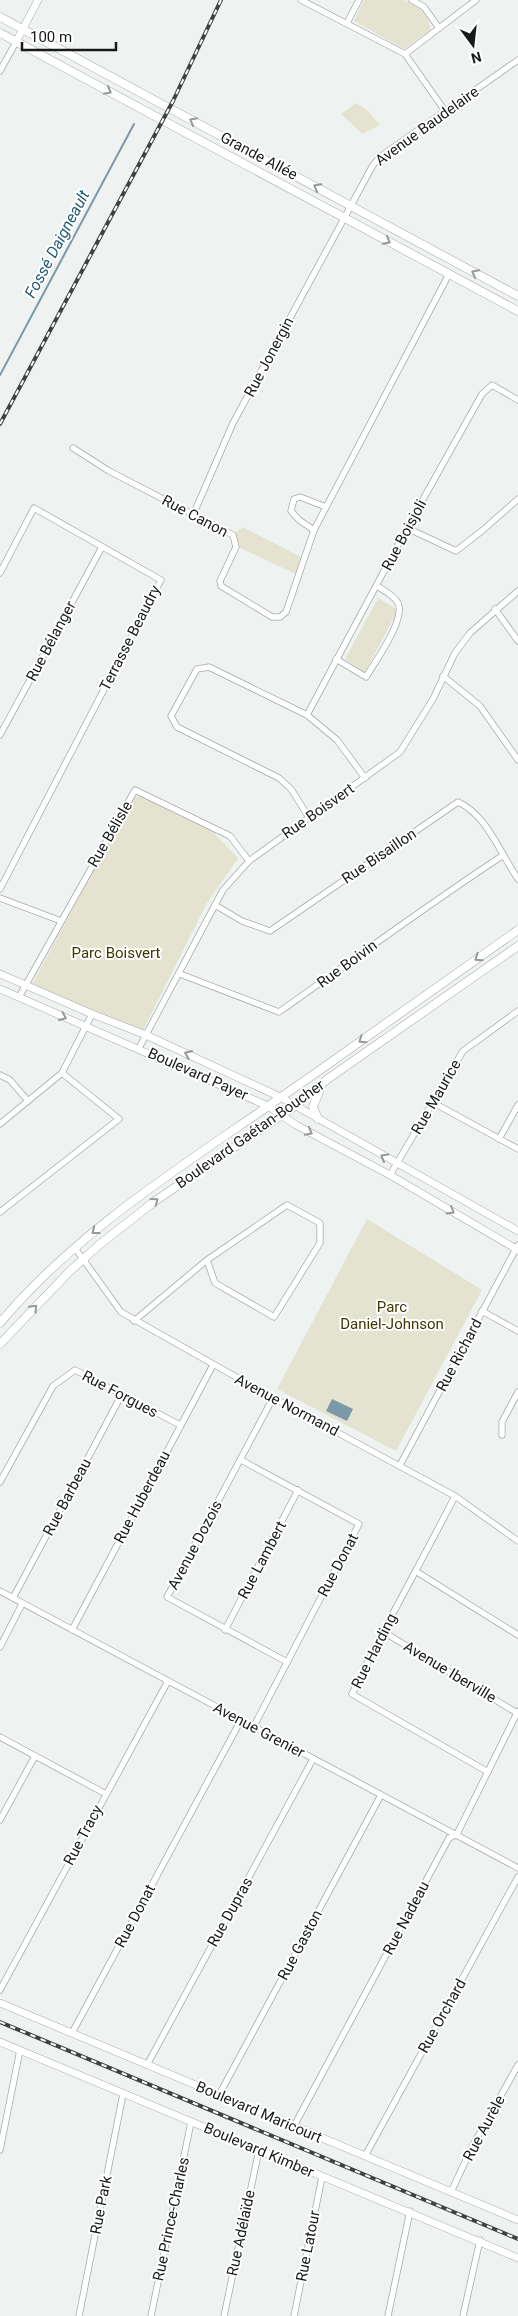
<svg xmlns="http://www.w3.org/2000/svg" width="518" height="2316" font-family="Roboto,sans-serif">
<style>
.green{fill:#e4e3d0}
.water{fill:#7a99a8}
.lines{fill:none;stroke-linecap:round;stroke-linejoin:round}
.stream{stroke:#7a99a8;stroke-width:2}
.minor-casing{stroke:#a6aba9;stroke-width:7}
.tertiary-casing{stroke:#a6aba9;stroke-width:8}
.secondary-casing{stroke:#a6aba9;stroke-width:9}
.minor{stroke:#fff;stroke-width:5.5}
.tertiary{stroke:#fff;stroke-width:7}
.secondary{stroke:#fff;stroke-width:8}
.rail-casing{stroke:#3f4140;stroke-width:4}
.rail{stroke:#fff;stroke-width:2;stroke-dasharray:5.5;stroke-linecap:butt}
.oneway{stroke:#979898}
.labels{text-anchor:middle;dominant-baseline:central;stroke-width:4;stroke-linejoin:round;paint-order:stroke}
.street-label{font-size:15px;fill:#181a19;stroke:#fff}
.park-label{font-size:15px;fill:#3d3700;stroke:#fff}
.water-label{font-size:16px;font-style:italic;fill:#235c75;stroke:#fff}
</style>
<rect width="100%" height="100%" fill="#eef3f1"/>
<g class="green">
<path d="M364 0C376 0 392 0 404 0 417 4 431 16 430 30L404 49 354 21Z"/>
<polygon points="356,103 367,110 380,125 362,134 341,114"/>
<polygon points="243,527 303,558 298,575 240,548 234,533"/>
<polygon points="378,598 398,610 365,672 345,659"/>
<polygon points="142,794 211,830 238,858 207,903 142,1032 32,984 133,798"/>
<polygon points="367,1219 482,1290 396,1451 277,1389"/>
</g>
<polygon class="water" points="332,1399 353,1409 347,1421 326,1411"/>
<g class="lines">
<polyline class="stream" points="0,375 134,124"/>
<defs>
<g id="minor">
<polyline points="301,0 405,54 445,111"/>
<polyline points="412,0 424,7 439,28"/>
<polyline points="347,23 359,0"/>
<polyline points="405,54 476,0"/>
<polyline points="0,71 16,42"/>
<polyline points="73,448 109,471 233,535 236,547 220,581 221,586 272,617 280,617 286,612 314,530 449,274"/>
<polyline points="194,513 233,423 373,165 381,156 518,60"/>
<polyline points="407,528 456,551 483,530 518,499"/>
<polyline points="314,530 299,520 291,511 294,499 300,497 326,507"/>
<polyline points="0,573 34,508 161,580 0,889"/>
<polyline points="495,609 518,641"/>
<path d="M336 659 366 677C375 662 406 619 398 603 395 596 383 590 377 586"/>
<polyline points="443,676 480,706 518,760"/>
<polyline points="307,715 407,528 482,394 492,385 518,400"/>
<polyline points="0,735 102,547"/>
<polyline points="308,816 291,789 279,778 177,727 171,716 197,669 209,667 307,715 337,740 365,778"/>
<polyline points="0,898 61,921"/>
<path d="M215 905 242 921 270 931 458 802C487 815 500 853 518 879"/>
<path d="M180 974 279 1012C353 960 426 906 502 856"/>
<polyline points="19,997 135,790 230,836 249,861"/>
<polyline points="139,1048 223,890 249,861 400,752 433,699 455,653 470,633 518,591"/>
<polyline points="0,1075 10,1080 28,1101"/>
<polyline points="432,1102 518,1149"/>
<polyline points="0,1124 62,1073 92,1014"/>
<polyline points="499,1139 518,1105"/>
<polyline points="390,1175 463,1051 518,1011"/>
<polyline points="0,1212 119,1119 62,1073"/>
<polyline points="75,1248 121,1312 268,1395 455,1496 518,1541"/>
<polyline points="482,1311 518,1331"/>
<polyline points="134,1321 207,1260 287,1205 320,1223 320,1243 274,1317 215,1283 207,1260"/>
<polyline points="273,1398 167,1597 287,1662"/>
<polyline points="502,1435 502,1422 518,1392"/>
<polyline points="241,1460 359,1524 254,1726"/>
<polyline points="400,1465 518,1245"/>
<polyline points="0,1482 53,1386 75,1370 180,1425"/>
<path d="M455 1496C421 1563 384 1627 352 1694L488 1772"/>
<polyline points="417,1572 518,1635"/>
<polyline points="0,1591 518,1868"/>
<polyline points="13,1598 121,1396"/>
<polyline points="72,1630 213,1365"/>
<polyline points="225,1630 298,1490"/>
<polyline points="382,1631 517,1713"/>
<polyline points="0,1647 22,1604"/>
<polyline points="0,1737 106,1794"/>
<polyline points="0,1820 35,1756"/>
<polyline points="0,1990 168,1681"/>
<polyline points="72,2033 241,1720"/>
<polyline points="147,2065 313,1759"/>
<polyline points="219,2095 381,1795"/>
<polyline points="294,2126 449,1838 457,1834 518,1711"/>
<polyline points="0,2150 20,2050"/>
<polyline points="365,2156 518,1877"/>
<polyline points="451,2192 472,2147 518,2065"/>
<polyline points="79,2316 123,2094"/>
<polyline points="151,2316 191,2122"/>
<polyline points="224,2316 259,2150"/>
<polyline points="294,2316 322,2177"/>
<polyline points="388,2316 410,2211"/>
<polyline points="463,2316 480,2240"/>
</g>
<g id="tertiary">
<polyline points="16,42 38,0"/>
<polyline points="0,974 92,1014 146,1035 280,1097 518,1231"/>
<polyline points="0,989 268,1106 296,1125 390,1175 518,1250"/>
<polyline points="0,2003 518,2220"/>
<polyline points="0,2042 518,2258"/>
</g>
<g id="secondary">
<polyline points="0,17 518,296"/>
<polyline points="0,33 518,311"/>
<polyline points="318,1119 313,1107 321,1086"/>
<path d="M0 1323C73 1236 171 1173 264 1109 349 1050 433 990 518 930"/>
<polyline points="0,1344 70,1271 99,1245 155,1201 295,1106 329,1078 518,946"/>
</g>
</defs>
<use href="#minor" class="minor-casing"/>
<use href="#tertiary" class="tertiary-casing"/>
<use href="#secondary" class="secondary-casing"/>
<use href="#minor" class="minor"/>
<use href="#tertiary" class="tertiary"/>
<use href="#secondary" class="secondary"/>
<defs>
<g id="rail">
<polyline points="0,424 173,101 221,0"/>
<polyline points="0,2022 518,2239"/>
</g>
</defs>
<use href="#rail" class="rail-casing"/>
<use href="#rail" class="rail"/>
</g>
<defs><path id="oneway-chevron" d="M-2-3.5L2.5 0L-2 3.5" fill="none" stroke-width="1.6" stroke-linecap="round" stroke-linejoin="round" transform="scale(1.25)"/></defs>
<g class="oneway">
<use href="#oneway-chevron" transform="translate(108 91) rotate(28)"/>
<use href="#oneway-chevron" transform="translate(193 121) rotate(-152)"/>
<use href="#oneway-chevron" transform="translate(317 187) rotate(-152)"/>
<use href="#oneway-chevron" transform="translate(387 241) rotate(28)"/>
<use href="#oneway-chevron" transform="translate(475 273) rotate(-152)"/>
<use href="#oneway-chevron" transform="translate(478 958) rotate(145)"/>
<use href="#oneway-chevron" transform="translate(63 1017) rotate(24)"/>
<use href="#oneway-chevron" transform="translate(362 1040) rotate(145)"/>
<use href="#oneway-chevron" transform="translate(188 1054) rotate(-156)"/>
<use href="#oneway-chevron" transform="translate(309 1132) rotate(28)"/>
<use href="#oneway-chevron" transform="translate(384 1157) rotate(-150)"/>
<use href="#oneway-chevron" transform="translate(155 1201) rotate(-36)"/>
<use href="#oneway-chevron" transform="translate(451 1211) rotate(30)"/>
<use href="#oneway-chevron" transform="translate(95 1231) rotate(142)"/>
<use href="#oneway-chevron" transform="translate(34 1308) rotate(-46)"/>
</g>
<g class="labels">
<g class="street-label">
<text transform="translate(427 126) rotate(-36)">Avenue Baudelaire</text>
<text transform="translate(259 156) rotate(28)">Grande Allée</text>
<text transform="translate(269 357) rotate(-62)">Rue Jonergin</text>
<text transform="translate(195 516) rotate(28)">Rue Canon</text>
<text transform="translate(404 535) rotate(-62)">Rue Boisjoli</text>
<text transform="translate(130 638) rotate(-63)">Terrasse Beaudry</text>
<text transform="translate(51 641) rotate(-62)">Rue Bélanger</text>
<text transform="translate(318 811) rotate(-35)">Rue Boisvert</text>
<text transform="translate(110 834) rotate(-60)">Rue Bélisle</text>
<text transform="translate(379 856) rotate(-34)">Rue Bisaillon</text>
<text transform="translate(347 964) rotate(-36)">Rue Boivin</text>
<text transform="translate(198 1074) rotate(24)">Boulevard Payer</text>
<text transform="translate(436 1097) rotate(-60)">Rue Maurice</text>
<text transform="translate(250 1134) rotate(-35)">Boulevard Gaétan-Boucher</text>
<text transform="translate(459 1355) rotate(-62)">Rue Richard</text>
<text transform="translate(120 1394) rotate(28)">Rue Forgues</text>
<text transform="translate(287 1405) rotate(28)">Avenue Normand</text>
<text transform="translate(67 1497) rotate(-62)">Rue Barbeau</text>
<text transform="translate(142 1497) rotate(-62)">Rue Huberdeau</text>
<text transform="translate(195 1545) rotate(-62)">Avenue Dozois</text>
<text transform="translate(262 1560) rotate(-62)">Rue Lambert</text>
<text transform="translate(338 1565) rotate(-62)">Rue Donat</text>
<text transform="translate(374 1651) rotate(-63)">Rue Harding</text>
<text transform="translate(450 1672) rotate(31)">Avenue Iberville</text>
<text transform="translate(259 1730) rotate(28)">Avenue Grenier</text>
<text transform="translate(83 1835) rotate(-62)">Rue Tracy</text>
<text transform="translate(230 1912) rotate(-61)">Rue Dupras</text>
<text transform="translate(135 1916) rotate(-62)">Rue Donat</text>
<text transform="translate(406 1918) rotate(-62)">Rue Nadeau</text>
<text transform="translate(300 1945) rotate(-62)">Rue Gaston</text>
<text transform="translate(442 2016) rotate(-61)">Rue Orchard</text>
<text transform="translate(259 2112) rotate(23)">Boulevard Maricourt</text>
<text transform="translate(484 2128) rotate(-62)">Rue Aurèle</text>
<text transform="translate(259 2150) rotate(23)">Boulevard Kimber</text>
<text transform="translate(101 2205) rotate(-79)">Rue Park</text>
<text transform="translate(171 2219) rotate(-78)">Rue Prince-Charles</text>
<text transform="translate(241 2233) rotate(-78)">Rue Adélaïde</text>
<text transform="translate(308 2246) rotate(-79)">Rue Latour</text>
</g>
<g class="park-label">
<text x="116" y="953">Parc Boisvert</text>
<text x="392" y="1307">Parc<tspan x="392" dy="17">Daniel-Johnson</tspan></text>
</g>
<g class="water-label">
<text transform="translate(57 244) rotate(-62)">Fossé Daigneault</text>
</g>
</g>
<g transform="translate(473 45) rotate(165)" stroke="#ffffff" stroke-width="4" paint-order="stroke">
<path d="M0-4L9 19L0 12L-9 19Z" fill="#181a19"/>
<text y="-8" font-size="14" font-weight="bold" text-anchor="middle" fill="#181a19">N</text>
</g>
<path d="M22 42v8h94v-8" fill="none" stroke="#181a19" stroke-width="2.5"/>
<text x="30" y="42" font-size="15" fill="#181a19" stroke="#ffffff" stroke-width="4" paint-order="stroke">100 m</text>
</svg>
